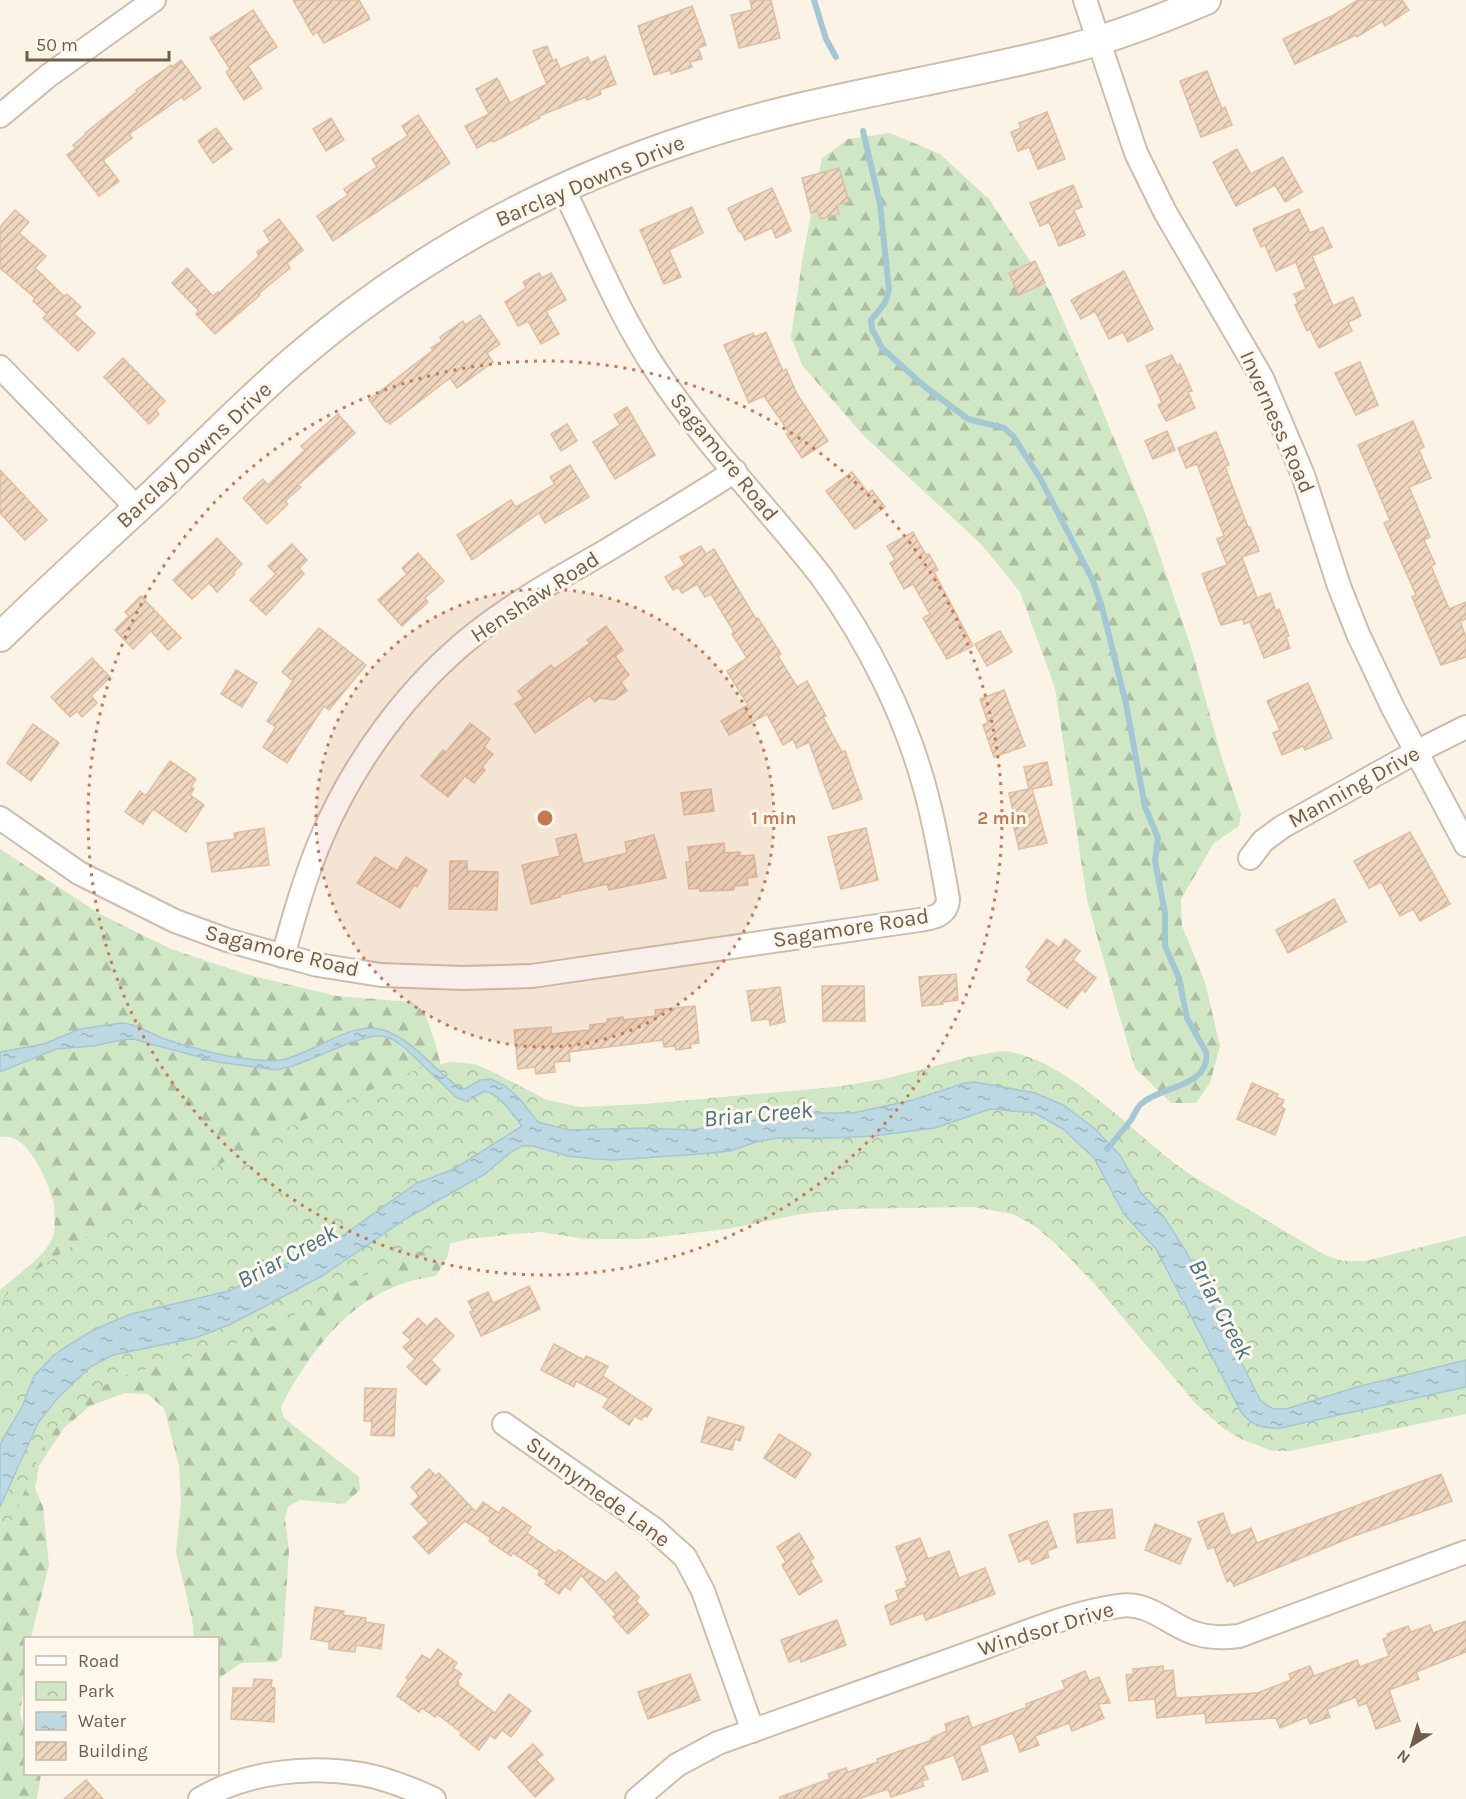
<svg xmlns="http://www.w3.org/2000/svg" width="1466" height="1799" font-family="Karla,sans-serif">
<style>
.forest{fill:url(#forest-firs)}
.park{fill:url(#park-crowns)}
.water{fill:url(#water-ripples);stroke:#a3c8d4;stroke-width:1.5}
.lines{fill:none;stroke-linecap:round;stroke-linejoin:round}
.stream{stroke:#a3c8d4;stroke-width:6}
.building{fill:url(#building-hatch);stroke:#dfbea1;stroke-width:1.5}
.minor-casing{stroke:#ccbdad;stroke-width:26}
.tertiary-casing{stroke:#ccbdad;stroke-width:32}
.minor{stroke:#fff;stroke-width:22}
.tertiary{stroke:#fff;stroke-width:28}
.ring{fill:none;stroke:#c67753;stroke-width:3;stroke-dasharray:3 6}
.labels{text-anchor:middle;dominant-baseline:central;stroke-width:6;stroke-linejoin:round;paint-order:stroke}
.street-label{font-size:22px;fill:#725d4d;stroke:#fef8ec}
.water-label{font-size:24px;font-style:italic;fill:#487484;stroke:#fef8ec}
.centre{fill:#c67753;stroke:#fef8ec;stroke-width:3}
.ring-label{font-size:18px;text-anchor:middle;font-weight:bold;fill:#c67753;stroke:#fef8ec;stroke-width:6;stroke-linejoin:round;paint-order:stroke}
</style>
<defs>
<pattern id="forest-firs" width="22" height="20" patternUnits="userSpaceOnUse" patternTransform="scale(1.5)"><rect width="22" height="20" fill="#d0e7c5"/><path d="M5 1l3.5 6h-7zM16 11l3.5 6h-7z" fill="#adbea2"/></pattern>
<pattern id="park-crowns" width="20" height="18" patternUnits="userSpaceOnUse" patternTransform="scale(1.5)"><rect width="20" height="18" fill="#d0e7c5"/><path d="M2 6a3 3 0 1 1 6 0M12 15a3 3 0 1 1 6 0" fill="none" stroke="#adbea2"/></pattern>
<pattern id="water-ripples" width="26" height="14" patternUnits="userSpaceOnUse" patternTransform="scale(1.5)"><rect width="26" height="14" fill="#bcd9e3"/><path d="M2 4q2-2 4 0t4 0M15 11q2-2 4 0t4 0" fill="none" stroke="#9db3ba"/></pattern>
<pattern id="building-hatch" width="6" height="6" patternUnits="userSpaceOnUse" patternTransform="scale(1.5)"><rect width="6" height="6" fill="#eed6bf"/><path d="M-1 1l2-2M0 6l6-6M5 7l2-2" fill="none" stroke="#c5b19d"/></pattern>
</defs>
<rect width="100%" height="100%" fill="#fbf4e6"/>
<g class="forest">
<polygon points="890,133 940,154 989,199 1050,291 1094,390 1147,518 1190,644 1224,765 1241,814 1239,826 1214,843 1181,899 1182,926 1205,982 1220,1046 1210,1083 1196,1103 1171,1103 1135,1068 1119,1015 1087,900 1055,688 1020,592 982,545 863,435 802,365 791,337 803,256 822,158 848,139"/>
<path d="M0 849 100 914 171 949 249 975 337 996 412 1002 425 1013 435 1042 448 1094 463 1192 447 1258 436 1276C359 1286 315 1342 281 1407L284 1418 359 1477 360 1490 344 1504 300 1500 288 1507 285 1518 289 1551 282 1656 277 1662 241 1663 218 1679V1638H194L192 1619 176 1552 181 1502 179 1466 164 1408 147 1394 125 1393 90 1406 63 1429 39 1466 35 1488 43 1507 49 1564 31 1638H26L25 1677 20 1714 25 1729 26 1774H41L37 1799H0V1290C16 1275 49 1255 54 1233 55 1224 55 1208 53 1200 46 1179 28 1131 0 1137Z"/>
</g>
<path class="park" d="M1001 1051C1064 1054 1136 1137 1187 1172 1202 1183 1219 1191 1234 1201 1265 1219 1295 1237 1325 1255L1343 1261H1366L1466 1236V1414L1290 1451H1272L1241 1439 1223 1428 1195 1403 1098 1288 1058 1246 1036 1227 1013 1214 973 1207 845 1209 802 1214 727 1229 641 1239H585L541 1232 514 1234 468 1239 415 1253 363 1276 278 1324 232 1345 131 1373 103 1386 78 1405 47 1438 14 1516 0 1542V1302L21 1280 81 1240 286 1128 417 1069 451 1062 474 1064 489 1070 547 1100 580 1107 644 1104 835 1087 884 1079 973 1056Z"/>
<path class="water" d="M122 1023C138 1024 150 1034 165 1039 188 1047 225 1057 249 1059 260 1060 271 1062 281 1060 315 1054 354 1016 389 1032 417 1044 435 1071 460 1088L465 1089 480 1080 491 1079 505 1086 519 1098 538 1122 569 1130 644 1128 690 1130 802 1113H853L913 1100 965 1083 975 1082 1035 1093 1063 1105 1093 1127 1120 1155 1141 1193 1164 1217 1187 1253 1260 1400 1273 1409H1286L1357 1387 1466 1360V1387L1280 1428C1262 1429 1250 1425 1240 1410L1156 1249 1124 1214 1094 1158 1063 1129 1035 1113 990 1109 935 1128 873 1136 830 1138H779L759 1141 730 1151 700 1154 613 1160 595 1159 568 1156 533 1146H522L511 1152 485 1174 407 1218 322 1276 231 1324 195 1338 113 1355 90 1367 57 1399 38 1423 0 1507V1444L22 1407 34 1376 53 1356 64 1348 95 1329 131 1314 229 1291 335 1241 417 1183 454 1169 522 1126C515 1117 496 1089 483 1092 477 1094 472 1100 466 1101L457 1098 405 1048 392 1039 382 1036H374L352 1042 296 1065 277 1070 218 1062 133 1039 121 1040 93 1046 56 1049 0 1072V1052L44 1044 80 1029Z"/>
<g class="lines">
<g class="stream">
<polyline points="814,0 826,39 836,57"/>
<path d="M863 131 880 204 889 290 885 303 871 320 872 329 882 348 924 386 968 419 1004 428 1013 436 1040 478 1093 581 1102 607 1126 704 1145 807 1158 838 1155 861 1165 913V946L1179 978 1187 1018 1206 1052C1211 1087 1160 1086 1141 1104 1137 1108 1134 1115 1131 1120 1123 1130 1115 1140 1107 1149"/>
</g>
</g>
<g class="building">
<polygon points="293,0 359,0 370,19 324,43 317,32 313,35"/>
<polygon points="750,0 771,0 780,38 739,48 731,15 752,10"/>
<polygon points="1358,0 1402,0 1409,10 1385,26 1382,21 1357,37 1356,35 1295,64 1283,39 1334,15"/>
<polygon points="692,6 706,45 698,48 702,59 690,62 692,67 671,74 670,70 654,75 638,26"/>
<polygon points="253,10 277,47 248,66 262,88 244,100 226,72 230,69 210,38"/>
<polygon points="547,46 553,61 556,59 560,69 588,57 590,63 605,56 616,84 600,90 601,94 587,100 586,97 539,116 540,118 493,142 492,140 477,148 465,126 489,114 476,89 497,78 510,103 547,84 533,51"/>
<polygon points="181,60 201,88 184,100 182,97 129,134 132,138 103,160 119,181 99,196 67,155 76,148 73,145 86,134 85,133 137,92 136,90 171,65 172,67"/>
<polygon points="1207,71 1222,109 1225,107 1232,125 1201,137 1180,81"/>
<polygon points="1047,112 1065,159 1038,169 1029,147 1018,151 1011,132 1021,128 1019,123"/>
<polygon points="418,115 450,163 333,241 317,216 348,195 344,189 377,167 372,159 408,136 402,126"/>
<polygon points="331,118 344,140 326,151 313,129"/>
<polygon points="216,128 232,149 213,163 198,141"/>
<polygon points="1237,149 1251,174 1283,157 1302,192 1285,202 1275,185 1236,206 1213,162"/>
<polygon points="839,168 849,202 837,205 839,214 820,219 818,211 811,213 802,178"/>
<polygon points="1073,185 1082,207 1074,210 1085,235 1059,246 1049,222 1040,226 1030,203"/>
<polygon points="772,188 791,231 776,238 772,228 745,240 741,231 739,232 728,208"/>
<polygon points="692,207 703,233 669,250 681,277 664,284 640,230"/>
<polygon points="1299,209 1310,233 1323,227 1332,247 1312,256 1333,306 1353,297 1361,316 1348,322 1352,331 1319,348 1310,329 1307,331 1295,305 1298,303 1294,294 1306,289 1296,262 1276,271 1265,245 1261,247 1253,229"/>
<polygon points="15,210 29,222 19,233 46,256 35,268 64,296 67,294 81,307 74,314 95,333 78,351 43,318 47,314 33,301 35,298 0,268 0,227"/>
<polygon points="279,219 303,250 287,263 290,268 258,294 260,295 215,334 196,314 199,311 172,283 187,268 213,296 218,292 219,293 259,256 257,252 270,242 264,231"/>
<polygon points="1035,261 1045,283 1019,295 1009,273"/>
<polygon points="1124,271 1153,329 1128,342 1123,332 1109,339 1095,311 1081,319 1071,300"/>
<polygon points="539,273 542,278 551,273 566,300 546,311 559,334 541,344 528,321 518,326 505,302 526,288 523,282"/>
<polygon points="480,315 500,344 487,353 493,362 457,388 450,378 390,424 387,421 386,422 369,400 433,350 431,348 442,341 440,337 463,321 465,325"/>
<polygon points="766,332 783,371 786,369 797,394 828,441 802,458 786,434 789,432 764,396 749,403 724,345 753,333 755,337"/>
<polygon points="1172,355 1177,366 1180,364 1192,391 1188,392 1195,408 1166,421 1158,405 1162,403 1146,366"/>
<polygon points="123,358 165,401 156,410 159,414 149,424 104,377"/>
<polygon points="1360,362 1378,405 1356,415 1335,373"/>
<polygon points="627,407 655,455 615,479 593,442 620,425 614,415"/>
<polygon points="338,414 355,433 298,485 301,487 285,501 288,504 267,524 243,498 263,479 268,485 305,450 301,446"/>
<polygon points="1413,421 1424,447 1419,450 1431,478 1409,487 1430,537 1424,540 1435,564 1431,566 1449,609 1466,602 1466,619 1460,621 1466,637 1466,657 1441,665 1412,597 1416,595 1384,523 1390,520 1358,445"/>
<polygon points="567,424 577,441 561,451 551,434"/>
<polygon points="1167,431 1175,450 1153,459 1145,441"/>
<polygon points="1216,432 1229,465 1225,466 1230,480 1248,527 1250,527 1259,551 1242,557 1257,598 1270,593 1276,611 1279,609 1289,636 1286,637 1290,648 1264,658 1250,622 1244,624 1243,619 1221,625 1202,574 1227,565 1217,539 1224,536 1197,464 1186,468 1178,448"/>
<polygon points="570,465 589,497 545,523 539,513 472,560 457,535 511,500 516,507 555,484 550,477"/>
<polygon points="0,470 47,520 25,540 0,513"/>
<polygon points="852,472 868,493 872,490 885,507 855,529 826,491"/>
<polygon points="913,532 926,555 929,554 938,570 934,572 973,646 947,659 923,618 930,614 913,584 904,589 890,563 895,560 887,546"/>
<polygon points="217,538 242,564 233,573 235,574 217,592 209,583 192,599 173,580"/>
<polygon points="292,544 307,560 299,568 304,574 266,615 250,600 276,574 268,566"/>
<polygon points="701,546 706,554 714,549 756,619 758,618 781,654 778,656 797,687 807,681 826,716 823,717 842,752 845,751 862,799 833,809 809,742 797,748 793,739 783,745 767,714 729,735 721,721 748,705 727,671 747,658 732,634 734,632 711,594 705,597 697,584 682,593 678,587 673,590 665,577 685,565 680,557"/>
<polygon points="418,553 444,581 425,598 428,602 402,626 378,600 407,574 402,568"/>
<polygon points="141,596 181,638 168,650 151,631 133,649 115,630 129,616 125,612"/>
<polygon points="606,626 623,650 615,656 629,675 621,682 627,691 614,700 600,698 595,702 590,696 535,733 515,704 524,698 518,691 551,665 554,669 590,643 587,640"/>
<polygon points="319,628 366,665 329,710 324,706 287,763 263,747 276,727 267,721 293,681 282,672"/>
<polygon points="1000,631 1012,652 987,666 975,644"/>
<polygon points="92,658 110,677 91,696 97,703 82,717 77,711 70,717 51,697"/>
<polygon points="236,670 257,683 242,707 221,694"/>
<polygon points="1308,683 1332,738 1305,750 1303,746 1282,755 1273,733 1280,730 1267,701"/>
<polygon points="1004,690 1025,746 994,757 983,725 988,723 980,699"/>
<polygon points="470,723 490,739 484,747 493,754 482,767 485,770 474,783 465,776 448,797 421,776 443,750 446,752"/>
<polygon points="33,724 59,743 31,781 7,763"/>
<polygon points="170,761 196,779 191,787 194,789 190,795 204,805 186,832 153,809 143,824 125,812 140,791 146,796"/>
<polygon points="1047,762 1052,785 1032,789 1047,843 1019,849 1011,815 1014,815 1009,793 1029,789 1024,767"/>
<polygon points="711,789 714,811 684,815 681,793"/>
<polygon points="264,828 269,865 212,872 207,843 235,839 234,833"/>
<polygon points="866,828 878,880 841,889 828,837"/>
<polygon points="1410,832 1450,904 1420,921 1413,909 1400,916 1381,882 1369,888 1354,861"/>
<polygon points="576,834 583,864 627,853 625,842 654,835 666,878 609,890 607,884 560,895 560,897 531,904 522,865 560,856 556,839"/>
<polygon points="724,843 725,853 740,852 740,856 754,855 757,877 747,878 748,885 734,886 734,890 700,891 700,888 689,889 686,862 690,862 688,847"/>
<polygon points="375,857 397,871 406,857 427,870 417,887 414,885 400,908 357,883"/>
<polygon points="450,861 467,861 467,871 498,872 497,910 449,909"/>
<polygon points="1334,899 1346,922 1288,953 1276,930"/>
<polygon points="1047,939 1059,948 1065,939 1080,951 1073,960 1096,978 1085,992 1082,989 1067,1008 1027,980 1032,973 1026,967"/>
<polygon points="956,974 958,1000 942,1002 943,1004 922,1006 919,977"/>
<polygon points="822,986 864,986 865,1021 823,1021"/>
<polygon points="780,987 785,1022 770,1025 769,1019 752,1021 747,991"/>
<polygon points="695,1006 699,1043 690,1044 691,1048 676,1050 675,1046 664,1047 663,1040 569,1052 570,1061 554,1062 555,1072 536,1074 535,1067 518,1069 514,1030 551,1027 551,1034 590,1030 590,1025 607,1023 607,1019 623,1017 623,1020 656,1016 655,1010"/>
<polygon points="1252,1083 1278,1094 1276,1097 1284,1100 1281,1107 1285,1109 1275,1135 1237,1119"/>
<polygon points="529,1286 540,1309 481,1336 470,1312 473,1311 468,1301 488,1292 493,1303"/>
<polygon points="418,1318 427,1327 436,1318 454,1336 431,1360 440,1370 426,1385 407,1367 415,1359 403,1347 411,1340 403,1333"/>
<polygon points="554,1344 584,1360 586,1356 608,1366 603,1376 652,1409 647,1417 644,1416 641,1420 635,1416 629,1425 603,1407 609,1398 576,1381 574,1387 541,1370"/>
<polygon points="365,1388 396,1389 394,1436 371,1435 372,1421 364,1421"/>
<polygon points="708,1417 744,1427 740,1441 735,1439 732,1450 701,1442"/>
<polygon points="779,1434 811,1454 795,1478 764,1458"/>
<polygon points="429,1469 436,1476 439,1473 476,1512 483,1502 499,1513 503,1507 531,1527 527,1533 556,1553 559,1550 606,1582 616,1572 639,1597 636,1601 649,1615 628,1634 613,1617 616,1614 581,1575 570,1590 565,1586 559,1594 545,1584 547,1581 538,1575 540,1571 513,1553 511,1556 489,1541 491,1538 465,1521 429,1554 413,1537 429,1523 411,1504 419,1496 411,1487"/>
<polygon points="1441,1474 1452,1501 1354,1536 1234,1586 1231,1580 1227,1582 1214,1547 1208,1549 1198,1522 1223,1513 1231,1536 1251,1528 1257,1543"/>
<polygon points="1112,1509 1115,1538 1077,1543 1074,1514"/>
<polygon points="1047,1521 1057,1547 1047,1551 1049,1557 1032,1564 1029,1558 1019,1562 1009,1535"/>
<polygon points="1155,1524 1191,1539 1180,1564 1145,1550"/>
<polygon points="799,1533 814,1558 810,1560 822,1581 799,1595 782,1565 786,1562 777,1547"/>
<polygon points="920,1538 928,1559 949,1551 959,1578 985,1568 995,1594 926,1620 923,1613 891,1625 885,1606 899,1600 896,1591 907,1587 905,1582 908,1581 896,1547"/>
<polygon points="315,1607 344,1611 343,1615 366,1618 365,1622 384,1625 381,1649 356,1645 355,1652 329,1649 329,1642 311,1639"/>
<polygon points="837,1620 846,1645 801,1662 800,1658 789,1662 781,1640"/>
<polygon points="1466,1621 1466,1652 1416,1672 1419,1679 1389,1690 1400,1721 1376,1729 1367,1703 1359,1706 1356,1697 1327,1709 1330,1717 1310,1724 1307,1717 1280,1728 1276,1718 1206,1723 1205,1713 1157,1718 1155,1699 1129,1701 1126,1675 1134,1674 1133,1669 1163,1666 1163,1671 1173,1670 1176,1698 1257,1693 1291,1680 1289,1674 1310,1666 1314,1676 1357,1660 1360,1667 1389,1656 1383,1639 1388,1637 1387,1634 1408,1626 1411,1632 1430,1625 1433,1633"/>
<polygon points="438,1649 457,1663 453,1668 462,1674 457,1682 459,1683 458,1685 495,1713 509,1694 531,1711 511,1737 502,1730 495,1739 490,1735 479,1750 460,1735 462,1733 437,1714 435,1717 422,1708 419,1712 397,1696 408,1680 406,1678 422,1655 430,1660"/>
<polygon points="1085,1671 1089,1681 1099,1677 1110,1703 1098,1704 1104,1718 1072,1731 1069,1723 1035,1736 1039,1745 1020,1752 1013,1733 979,1746 988,1771 963,1780 954,1755 923,1766 928,1779 922,1781 924,1786 891,1797 888,1789 858,1799 780,1799 780,1797 830,1779 828,1774 846,1768 848,1772 878,1762 877,1759 932,1740 931,1738 947,1731 945,1724 968,1716 972,1728 1027,1707 1026,1704 1065,1689 1062,1681"/>
<polygon points="690,1674 700,1700 648,1719 638,1692"/>
<polygon points="254,1679 272,1680 271,1687 275,1688 274,1722 231,1719 233,1688 253,1688"/>
<polygon points="533,1744 543,1755 536,1760 554,1779 535,1797 508,1767"/>
<polygon points="86,1780 103,1799 64,1799"/>
</g>
<g class="lines">
<defs>
<g id="minor">
<polyline points="1085,0 1136,153 1165,212 1262,378 1303,475 1339,586 1358,634 1393,708 1466,845"/>
<polyline points="0,116 48,76 154,0"/>
<polyline points="0,367 137,508"/>
<path d="M0 818 79 873 175 921 227 940 273 953 318 965 381 975 463 978 532 976 919 920C932 918 947 916 948 899 942 865 936 830 927 796 907 718 868 641 821 576 767 507 704 443 656 370 618 313 593 249 563 188"/>
<polyline points="1250,858 1263,841 1282,827 1416,752 1466,727"/>
<path d="M283 956C294 916 305 877 321 839 354 761 409 686 476 633 514 603 557 579 599 555 645 527 690 500 735 471"/>
<polyline points="504,1424 654,1529 685,1557 703,1591 753,1731"/>
<path d="M200 1799C246 1772 308 1765 361 1774 386 1778 410 1788 434 1799"/>
<path d="M637 1799 677 1765 718 1743C804 1713 889 1681 975 1651 1019 1635 1072 1612 1119 1606 1148 1601 1168 1624 1194 1633 1209 1638 1224 1638 1239 1636L1466 1552"/>
</g>
<path id="tertiary" d="M0 637C50 588 102 541 154 493 199 450 244 404 291 363 408 261 545 186 692 138 812 98 938 82 1061 51 1110 39 1159 20 1206 0"/>
</defs>
<use href="#minor" class="minor-casing"/>
<use href="#tertiary" class="tertiary-casing"/>
<use href="#minor" class="minor"/>
<use href="#tertiary" class="tertiary"/>
</g>
<circle cx="545" cy="818" r="229" fill="#c67753" fill-opacity=".12"/>
<g class="ring">
<circle cx="545" cy="818" r="229"/>
<circle cx="545" cy="818" r="457"/>
</g>
<g class="labels">
<g class="street-label">
<text transform="translate(590 181) rotate(-23)">Barclay Downs Drive</text>
<text transform="translate(1277 422) rotate(66)">Inverness Road</text>
<text transform="translate(194 455) rotate(-43)">Barclay Downs Drive</text>
<text transform="translate(724 457) rotate(51)">Sagamore Road</text>
<text transform="translate(535 597) rotate(-33)">Henshaw Road</text>
<text transform="translate(1354 787) rotate(-29)">Manning Drive</text>
<text transform="translate(851 928) rotate(-9)">Sagamore Road</text>
<text transform="translate(282 951) rotate(14)">Sagamore Road</text>
<text transform="translate(598 1492) rotate(36)">Sunnymede Lane</text>
<text transform="translate(1046 1629) rotate(-17)">Windsor Drive</text>
</g>
<g class="water-label">
<text transform="translate(758 1114) rotate(-5)">Briar Creek</text>
<text transform="translate(287 1256) rotate(-28)">Briar Creek</text>
<text transform="translate(1221 1309) rotate(62)">Briar Creek</text>
</g>
</g>
<circle cx="545" cy="818" r="9" class="centre"/>
<g class="ring-label">
<text x="774" y="824">1 min</text>
<text x="1002" y="824">2 min</text>
</g>
<rect x="24" y="1637" width="195" height="138" fill="#fef8ec" stroke="#c6baac" stroke-width="1.5"/>
<rect x="36" y="1656" width="30" height="9" fill="#ffffff" stroke="#c6baac" stroke-width="1.5"/>
<text x="78" y="1667" font-size="18" fill="#725d4d">Road</text>
<rect x="36" y="1682" width="30" height="18" fill="url(#park-crowns)" stroke="#c6baac" stroke-width="1.5"/>
<text x="78" y="1697" font-size="18" fill="#725d4d">Park</text>
<rect x="36" y="1712" width="30" height="18" fill="url(#water-ripples)" stroke="#c6baac" stroke-width="1.5"/>
<text x="78" y="1727" font-size="18" fill="#725d4d">Water</text>
<rect x="36" y="1742" width="30" height="18" fill="url(#building-hatch)" stroke="#c6baac" stroke-width="1.5"/>
<text x="78" y="1757" font-size="18" fill="#725d4d">Building</text>
<g transform="translate(1412 1745) rotate(217)" stroke="#fef8ec" stroke-width="4.5" paint-order="stroke">
<path d="M0-4.5L10 22L0 15L-10 22Z" fill="#725d4d"/>
<text y="-9" font-size="16" font-weight="bold" text-anchor="middle" fill="#725d4d">N</text>
</g>
<path d="M27 51v9h142v-9" fill="none" stroke="#725d4d" stroke-width="3"/>
<text x="36" y="51" font-size="18" fill="#725d4d" stroke="#fef8ec" stroke-width="4.5" paint-order="stroke">50 m</text>
</svg>
